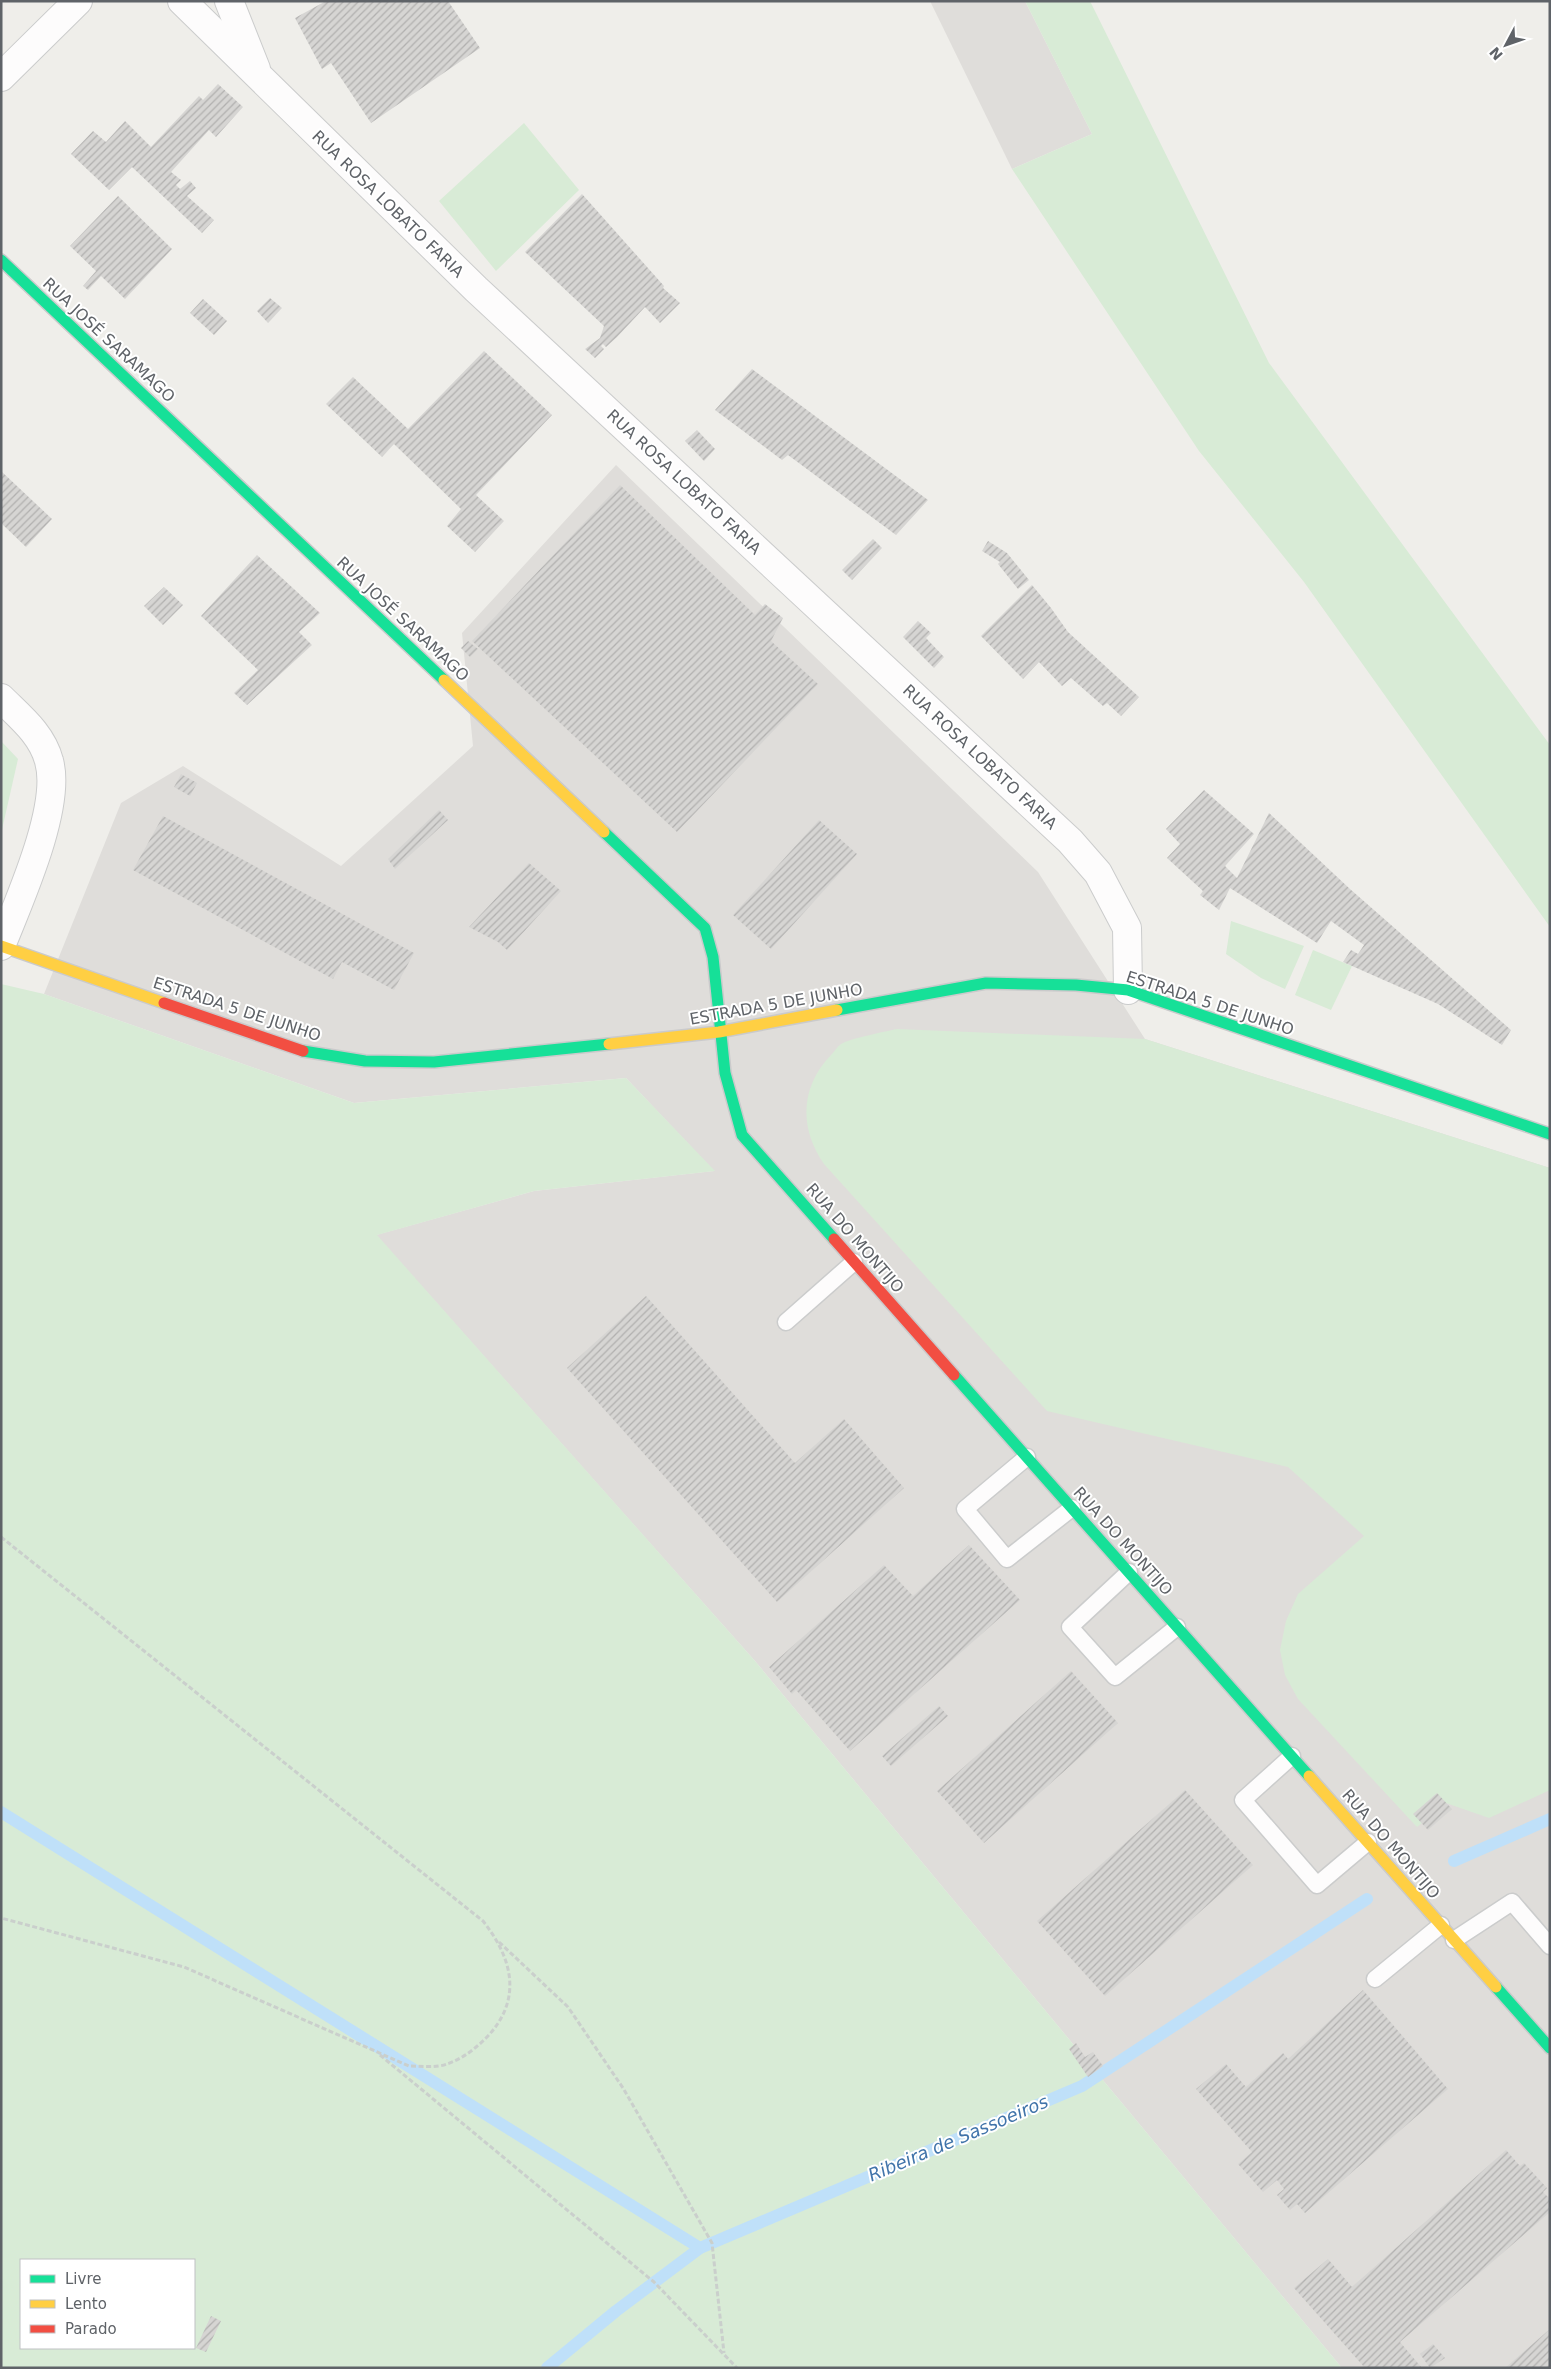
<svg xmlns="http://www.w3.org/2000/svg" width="1551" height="2369" font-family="'DejaVu Sans',sans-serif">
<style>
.industrial{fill:#dfddda}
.green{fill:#d8ebd6;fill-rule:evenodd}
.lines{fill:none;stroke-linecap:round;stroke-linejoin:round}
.stream{stroke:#bfe0f9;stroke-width:12}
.building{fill:url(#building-hatch)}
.lane-casing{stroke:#cbcccc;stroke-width:19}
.street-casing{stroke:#cbcccc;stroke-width:30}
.fast-casing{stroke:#cacacb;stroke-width:14}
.slow-casing{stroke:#cacacb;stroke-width:14}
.jam-casing{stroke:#cacacb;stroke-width:14}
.path{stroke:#cacfcc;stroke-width:3;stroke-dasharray:5 2.5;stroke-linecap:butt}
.lane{stroke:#fdfcfc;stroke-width:16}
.street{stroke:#fdfcfc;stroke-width:28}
.fast{stroke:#16e098;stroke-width:11}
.slow{stroke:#ffcf43;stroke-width:11}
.jam{stroke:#f24e42;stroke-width:11}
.labels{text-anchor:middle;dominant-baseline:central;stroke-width:4;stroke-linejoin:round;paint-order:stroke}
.street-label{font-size:16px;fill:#5f6368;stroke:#fff}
.water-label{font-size:18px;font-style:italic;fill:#4174aa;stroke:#fff}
</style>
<defs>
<pattern id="building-hatch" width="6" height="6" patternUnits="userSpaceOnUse" patternTransform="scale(1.25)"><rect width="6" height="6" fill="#d6d5d3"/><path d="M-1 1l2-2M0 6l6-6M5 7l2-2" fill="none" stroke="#b1b0af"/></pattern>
</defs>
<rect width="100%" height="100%" fill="#efeeea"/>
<g class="industrial">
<polygon points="930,1 1025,1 1092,134 1012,169"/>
<polygon points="616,465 1038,872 1145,1039 1550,1168 1550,2368 1342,2368 755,1661 376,1235 534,1191 714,1171 626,1078 354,1103 44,994 121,803 183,766 341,866 473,746 462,633"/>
</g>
<g class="green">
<polygon points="1025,1 1090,1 1269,363 1550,745 1550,927 1304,582 1199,451 1012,169 1092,134"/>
<polygon points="524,123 579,190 496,271 439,201"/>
<polygon points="1,741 18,759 1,834"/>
<polygon points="1231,921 1304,946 1285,989 1261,978 1226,954"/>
<polygon points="1313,950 1352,966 1331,1010 1295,995"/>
<path d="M1 984 44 994 354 1103 626 1078 715 1171 534 1191 377 1235 755 1661 1342 2368H1ZM21 2260H194V2348H21Z"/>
<path d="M897 1029 1145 1039 1550 1168V1790L1489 1818 1446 1803 1417 1827 1298 1699 1285 1675 1280 1650 1286 1621 1298 1594 1364 1536 1288 1467 1047 1411 824 1164C799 1128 800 1087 831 1055 834 1052 837 1047 841 1044 851 1038 884 1032 897 1029Z"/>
</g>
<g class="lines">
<g class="stream">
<polyline points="1,1812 700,2248"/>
<polyline points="1454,1861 1550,1819"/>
<polyline points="547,2368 616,2311 700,2248 1082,2086 1367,1899"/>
</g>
</g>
<g class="building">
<polygon points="326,1 448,1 480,48 371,123 331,63 322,69 295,18"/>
<polygon points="218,84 243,107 216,137 209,130 171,172 181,180 176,185 180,189 190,181 196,188 187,196 214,220 202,233 132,167 109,190 71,154 93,131 106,142 125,121 151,147 199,96 203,100"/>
<polygon points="582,194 664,286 663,288 680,303 660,323 645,307 617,337 606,347 603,344 601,346 604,349 595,358 585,349 600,338 604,326 525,252"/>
<polygon points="118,196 172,249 125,299 101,276 88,290 83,286 96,271 70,246"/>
<polygon points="270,298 282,308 268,323 257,311"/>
<polygon points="203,299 227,321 214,335 190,313"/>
<polygon points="484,351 552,415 476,495 504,521 475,552 447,526 461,509 394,444 382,457 326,404 353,377 408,429"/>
<polygon points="752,369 928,500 896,535 788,455 782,460 715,410"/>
<polygon points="697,430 715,449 704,461 685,441"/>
<polygon points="1,471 52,519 26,547 1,523"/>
<polygon points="620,485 755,615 765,604 783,618 771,641 818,684 677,832 472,641"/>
<polygon points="873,539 882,548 852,580 842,570"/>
<polygon points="988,541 1007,553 1029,580 1018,589 998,564 1000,562 982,551"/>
<polygon points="257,555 320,613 299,632 312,645 247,705 234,693 258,670 201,616"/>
<polygon points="1032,585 1051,608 1068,632 1139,697 1121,716 1107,703 1103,706 1071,678 1062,686 1039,662 1023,679 981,636"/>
<polygon points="164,587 183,605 163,625 144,606"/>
<polygon points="918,621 931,633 926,638 944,657 934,668 903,637"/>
<polygon points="468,641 478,649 470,657 461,648"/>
<polygon points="181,774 197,783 190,796 174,787"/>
<polygon points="1204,790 1254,834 1225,866 1237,878 1269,813 1350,889 1511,1030 1502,1045 1438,1004 1343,962 1351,950 1358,954 1364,945 1331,921 1317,943 1230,888 1219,910 1200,895 1203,891 1167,858 1180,844 1166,829"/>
<polygon points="439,810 448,820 395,869 388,859"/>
<polygon points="163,816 414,953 394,990 342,962 333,979 133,870"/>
<polygon points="819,820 857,854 771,949 733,915"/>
<polygon points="529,863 561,891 507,950 498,942 469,927"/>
<polygon points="646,1296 795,1463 844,1419 904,1488 777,1602 567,1368"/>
<polygon points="969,1545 1020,1600 850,1751 796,1690 792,1694 769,1667 884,1565 913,1596"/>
<polygon points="1071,1671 1118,1723 984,1843 937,1791"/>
<polygon points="939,1706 948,1716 891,1766 882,1756"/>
<polygon points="1185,1790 1253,1865 1105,1996 1037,1921"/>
<polygon points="1437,1793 1452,1809 1428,1830 1413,1814"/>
<polygon points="1363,1990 1448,2089 1305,2213 1297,2204 1290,2210 1277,2195 1284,2189 1277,2180 1263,2192 1238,2164 1252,2152 1196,2089 1226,2064 1246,2087 1283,2053 1288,2059"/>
<polygon points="1076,2043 1085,2057 1093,2052 1103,2066 1088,2077 1069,2049"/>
<polygon points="1506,2150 1520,2166 1524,2163 1547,2188 1543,2192 1550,2199 1550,2212 1400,2342 1422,2368 1365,2368 1294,2288 1328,2259 1352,2287"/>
<polygon points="211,2316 221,2321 206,2352 196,2348"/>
<polygon points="1550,2329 1550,2368 1505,2368"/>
<polygon points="1433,2344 1445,2358 1430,2368 1420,2354"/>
</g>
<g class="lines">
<defs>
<g id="lane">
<polyline points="786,1322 854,1262"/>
<polyline points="1027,1457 965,1509 1007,1559 1072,1508"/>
<polyline points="1129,1572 1070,1627 1115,1677 1177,1627"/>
<polyline points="1292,1756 1243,1800 1317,1885 1368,1842"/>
<polyline points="1454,1940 1512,1902 1550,1946"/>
<polyline points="1375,1979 1441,1925"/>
</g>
<g id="street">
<polyline points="182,1 476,289 1070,841 1098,873 1127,928 1128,990"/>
<polyline points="229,1 256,69"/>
<polyline points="1,77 78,1"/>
<path d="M1 698C20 717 42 734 49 761 62 806 19 901 1 946"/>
</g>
<g id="fast">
<polyline points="1,260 444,680"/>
<polyline points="604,832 705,928 713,957 725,1073 742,1135 834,1239"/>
<polyline points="837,1010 986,983 1076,985 1128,990 1550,1134"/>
<polyline points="303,1051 365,1061 434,1062 609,1044"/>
<polyline points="954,1375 1309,1776"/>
<polyline points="1496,1987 1550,2048"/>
</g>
<g id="slow">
<polyline points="444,680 604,832"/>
<polyline points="1,946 164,1003"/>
<polyline points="609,1044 719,1032 837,1010"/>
<polyline points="1309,1776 1496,1987"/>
</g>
<g id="jam">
<polyline points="164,1003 303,1051"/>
<polyline points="834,1239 954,1375"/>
</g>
</defs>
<use href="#lane" class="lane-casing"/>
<use href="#street" class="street-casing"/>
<use href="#fast" class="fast-casing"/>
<use href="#slow" class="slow-casing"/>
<use href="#jam" class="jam-casing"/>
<g class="path">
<path d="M1 1537 483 1921C513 1959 523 2000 486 2038 475 2049 462 2059 447 2064 437 2068 421 2066 409 2066L184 1967 1 1918"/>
<polyline points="499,1942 568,2007 623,2088 712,2243 724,2353"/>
<polyline points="380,2055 654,2282 737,2368"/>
</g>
<use href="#lane" class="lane"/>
<use href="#street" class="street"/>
<use href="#fast" class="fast"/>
<use href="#slow" class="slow"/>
<use href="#jam" class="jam"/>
</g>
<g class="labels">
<g class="street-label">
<text transform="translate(388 204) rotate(44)">RUA ROSA LOBATO FARIA</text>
<text transform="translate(109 340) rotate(43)">RUA JOSÉ SARAMAGO</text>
<text transform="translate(684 482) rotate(43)">RUA ROSA LOBATO FARIA</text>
<text transform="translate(403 619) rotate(43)">RUA JOSÉ SARAMAGO</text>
<text transform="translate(980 757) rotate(43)">RUA ROSA LOBATO FARIA</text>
<text transform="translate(1210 1003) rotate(18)">ESTRADA 5 DE JUNHO</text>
<text transform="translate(776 1004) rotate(-10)">ESTRADA 5 DE JUNHO</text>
<text transform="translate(237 1009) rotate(18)">ESTRADA 5 DE JUNHO</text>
<text transform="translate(855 1238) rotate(49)">RUA DO MONTIJO</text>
<text transform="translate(1123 1541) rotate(48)">RUA DO MONTIJO</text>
<text transform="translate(1391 1844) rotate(49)">RUA DO MONTIJO</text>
</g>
<g class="water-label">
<text transform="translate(958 2138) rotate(-23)">Ribeira de Sassoeiros</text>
</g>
</g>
<rect width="1551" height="2369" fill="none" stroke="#5f6368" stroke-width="5"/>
<rect x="20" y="2259" width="175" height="90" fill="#ffffff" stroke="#bfc1c3"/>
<rect x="30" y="2275" width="25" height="8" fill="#16e098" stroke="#bfc1c3"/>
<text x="65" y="2284" font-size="15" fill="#5f6368">Livre</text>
<rect x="30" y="2300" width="25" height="8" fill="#ffcf43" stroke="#bfc1c3"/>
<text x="65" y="2309" font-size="15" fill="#5f6368">Lento</text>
<rect x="30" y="2325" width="25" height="8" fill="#f24e42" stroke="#bfc1c3"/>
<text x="65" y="2334" font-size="15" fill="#5f6368">Parado</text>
<g transform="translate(1506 45) rotate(229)" stroke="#ffffff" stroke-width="4" paint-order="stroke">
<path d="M0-4L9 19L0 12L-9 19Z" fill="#5f6368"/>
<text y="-8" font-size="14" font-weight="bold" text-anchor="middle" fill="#5f6368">N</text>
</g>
</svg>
